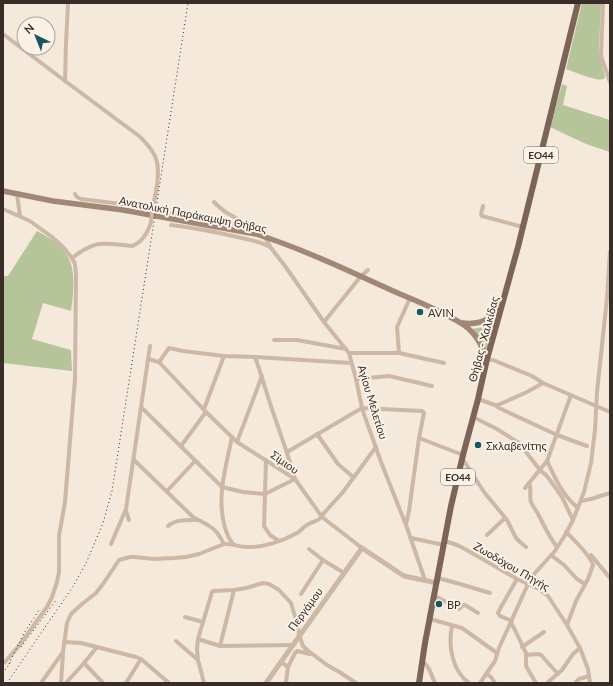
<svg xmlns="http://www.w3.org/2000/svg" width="613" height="686" font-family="Lato,sans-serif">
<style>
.green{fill:#b5c599}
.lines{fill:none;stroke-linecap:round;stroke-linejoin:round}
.minor{stroke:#cdb8a5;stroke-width:4}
.tertiary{stroke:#cdb8a5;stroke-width:5}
.secondary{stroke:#a18776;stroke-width:5.5}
.primary{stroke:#7c6457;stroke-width:6}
.rail{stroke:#382d27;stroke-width:1;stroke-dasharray:1 3;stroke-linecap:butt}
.minor-bridge{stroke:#cdb8a5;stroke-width:4}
.poi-dot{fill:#18575e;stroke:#fbf2e7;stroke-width:1.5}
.labels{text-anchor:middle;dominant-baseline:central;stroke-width:4;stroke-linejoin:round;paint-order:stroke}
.shield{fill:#fbf2e7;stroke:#726861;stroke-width:1}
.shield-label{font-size:10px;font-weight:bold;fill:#382d27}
.street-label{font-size:11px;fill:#382d27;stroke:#fbf2e7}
.poi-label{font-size:11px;fill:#382d27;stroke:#fbf2e7;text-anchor:start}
</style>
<rect width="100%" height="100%" fill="#f4e9da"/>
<g class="green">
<path d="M582 3H601L599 48 601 61 605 77C605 78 604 79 603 79 598 82 572 71 566 69Z"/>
<polygon points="562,84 567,86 563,105 610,120 610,152 586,144 550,127"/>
<path d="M37 231C49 237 63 246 69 259 76 273 73 297 71 311L43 303 32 339 71 350 72 371 3 363V276H8Z"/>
<polygon points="495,321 486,351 481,339 471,329 485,327"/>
</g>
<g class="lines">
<g class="minor">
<path d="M68 3 66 43 65 81 139 136C146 142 155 153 157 162 160 178 155 196 152 212"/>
<polyline points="603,3 601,56 610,82"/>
<polyline points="3,34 65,81"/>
<polyline points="17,194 20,216"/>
<polyline points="75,194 77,197 81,199 153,208"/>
<path d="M214 202C218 206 222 210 227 213 237 219 249 224 256 234"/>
<polyline points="483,206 481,214 482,216 523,227"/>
<polyline points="3,209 30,221 52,237 63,247 72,258 75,264 76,275 75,379 65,502 59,536 59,572 57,582 52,597 47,607 18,647 5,662 3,663"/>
<polyline points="170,213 194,216 250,227"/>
<path d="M171 225C196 228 221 233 246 239 254 241 262 242 270 247"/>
<polyline points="265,237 271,248 285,266 324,322 349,353 356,379 362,408 365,417 381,462 406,525 425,580"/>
<path d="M72 258C97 239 103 243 132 246 143 242 148 232 151 222"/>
<polyline points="324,322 361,276 368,270"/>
<polyline points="274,340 297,340 346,349"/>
<path d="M150 346 141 407 222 487 243 492 265 494 295 479C289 457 281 436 274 415 267 395 262 376 255 357L224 356 183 351 169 348 159 362"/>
<polyline points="349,353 399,353 444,363"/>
<polyline points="399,353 397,327 410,298"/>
<polyline points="255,357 351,363"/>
<polyline points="148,359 159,362"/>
<polyline points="487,359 493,360 532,376 543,383 610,412"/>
<polyline points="159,362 206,412 237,442 295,479 322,517 362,548"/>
<polyline points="356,379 389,376 432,386"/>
<polyline points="478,399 495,405 498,405 527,392 543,383"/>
<polyline points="495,405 499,408 557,435 587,446"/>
<polyline points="204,409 224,356"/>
<polyline points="473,417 497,429 519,443 540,470 546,475 550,480 562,497 573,520"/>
<polyline points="317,434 338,464 353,477"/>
<path d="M232 437C226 466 217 495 224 524 226 532 228 538 233 544"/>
<polyline points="419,438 463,455"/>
<polyline points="237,442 262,376"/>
<polyline points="181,446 206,412"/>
<polyline points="287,452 362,408 422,411 424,413 419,438 409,511 406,524"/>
<polyline points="462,458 484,492 507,520 516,538 521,543 526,547"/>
<path d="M134 460 192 516C197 520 204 522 209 526 217 530 220 537 224 544"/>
<polyline points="266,460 264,526 270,535 279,541"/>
<path d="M547 461C556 479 562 495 578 508"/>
<path d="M529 483C532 489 529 496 531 502 533 507 537 511 539 516 545 527 549 537 557 547"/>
<polyline points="525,488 547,461 571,395"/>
<polyline points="167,491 195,461"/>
<polyline points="581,501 591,499 610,493"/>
<polyline points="126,511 129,520"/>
<path d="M168 526C176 519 188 520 198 520"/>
<path d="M566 532C574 540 590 555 593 565L588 579 576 601 567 625"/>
<polyline points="487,535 505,518"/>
<polyline points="411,538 444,545"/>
<polyline points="445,541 457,545 465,549 517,579 539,589 548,596 567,625 580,648 588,669 590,683"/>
<polyline points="111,544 126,509 141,407"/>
<polyline points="309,549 323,560 344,573"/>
<polyline points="551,555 564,565 577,579 585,584"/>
<polyline points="591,555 610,578"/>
<polyline points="438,578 460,584 490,593"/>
<polyline points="301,594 323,560"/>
<polyline points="435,596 459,609 463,605 465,605 478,613"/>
<polyline points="185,617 203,622"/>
<polyline points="430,619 437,621 462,628 497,653"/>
<polyline points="512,621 500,616 498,613 501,607 517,579"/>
<polyline points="511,623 514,628 526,653 526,666 530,673 536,683"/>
<path d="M452 626C448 645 452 671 469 683"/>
<polyline points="198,639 220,646 292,645"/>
<polyline points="176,641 198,660"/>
<polyline points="64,642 81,643 136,657 141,659 169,683"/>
<polyline points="220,646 234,590"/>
<polyline points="522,647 544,632"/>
<polyline points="526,655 538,654 541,655 558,674"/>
<path d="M422 661C431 668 430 673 435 683"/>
<polyline points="281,662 288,667 286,682 287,683"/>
<polyline points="84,663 103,683"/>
<polyline points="288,667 295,653 297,651 310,654"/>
<polyline points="487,674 491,677 495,683"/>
<path d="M41 683 63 652 67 623 71 614 82 604 96 593 103 584 119 560 130 557H135L154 559 174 558 186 557 199 554 224 544C232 543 238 547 246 547 262 548 283 541 297 533 301 531 303 527 307 525 315 520 319 522 324 513L343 492 376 447"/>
<polyline points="61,683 63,653"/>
<polyline points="66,683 84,663 97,647"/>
<polyline points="126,683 141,659"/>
<polyline points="204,683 198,660 197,649 198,639 212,592 213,591 234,590 246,588 263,583 269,584 279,590 291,603 298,626 299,635 303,646 307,650 327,665 341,673 356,683"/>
<polyline points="480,683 495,661 499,648 528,584 535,573 555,551 565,535 573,520 584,492 591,463 595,430 597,392 607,298 610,252"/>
<polyline points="547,683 562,670 573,654 580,648"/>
<polyline points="575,683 579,679 589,676"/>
</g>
<path class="tertiary" d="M266 683C298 638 330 593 362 548L404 576 437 583"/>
<g class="secondary">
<path d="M3 191 53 201 123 210 256 234C306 250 353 273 400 294 417 301 434 308 450 317 456 320 463 324 468 328 478 337 482 347 487 359"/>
<path d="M463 323C478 325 491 320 501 307"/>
</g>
<polyline class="primary" points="419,683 425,643 451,506 463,455 478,399 487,359 518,247 578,3"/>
<g class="rail">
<polyline points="21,647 57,599"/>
<polyline points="9,664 24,633 39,610"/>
<polyline points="3,673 12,660"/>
<polyline points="7,683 74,585 87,561 103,523 112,491 188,3"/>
</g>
<polyline class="minor-bridge" points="151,222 152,212"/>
</g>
<g class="poi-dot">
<circle cx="420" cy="312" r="4"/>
<circle cx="478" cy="445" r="4"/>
<circle cx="439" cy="604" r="4"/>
</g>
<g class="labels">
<g class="shield">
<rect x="524" y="147" width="34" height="16" rx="3"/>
<rect x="441" y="469" width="34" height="16" rx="3"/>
</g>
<g class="shield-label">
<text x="541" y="155">ΕΟ44</text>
<text x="458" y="477">ΕΟ44</text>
</g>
<g class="street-label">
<text transform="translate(193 214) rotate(11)">Ανατολική Παράκαμψη Θήβας</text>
<text transform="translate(483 339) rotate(-75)">Θήβας - Χαλκίδας</text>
<text transform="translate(373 402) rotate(73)">Αγίου Μελετίου</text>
<text transform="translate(285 462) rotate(35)">Σίμιου</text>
<text transform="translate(512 566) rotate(30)">Ζωοδόχου Πηγής</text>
<text transform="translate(305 609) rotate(-54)">Περγάμου</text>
</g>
<g class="poi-label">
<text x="428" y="312">AVIN</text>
<text x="486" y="445">Σκλαβενίτης</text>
<text x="447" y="604">BP</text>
</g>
</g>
<rect width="613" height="686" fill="none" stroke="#382d27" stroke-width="8"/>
<g transform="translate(36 36) rotate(317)"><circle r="19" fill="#fbf2e7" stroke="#ada39a"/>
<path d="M0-3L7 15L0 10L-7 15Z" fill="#18575e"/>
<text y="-6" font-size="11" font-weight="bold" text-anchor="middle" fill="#382d27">N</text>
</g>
</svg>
